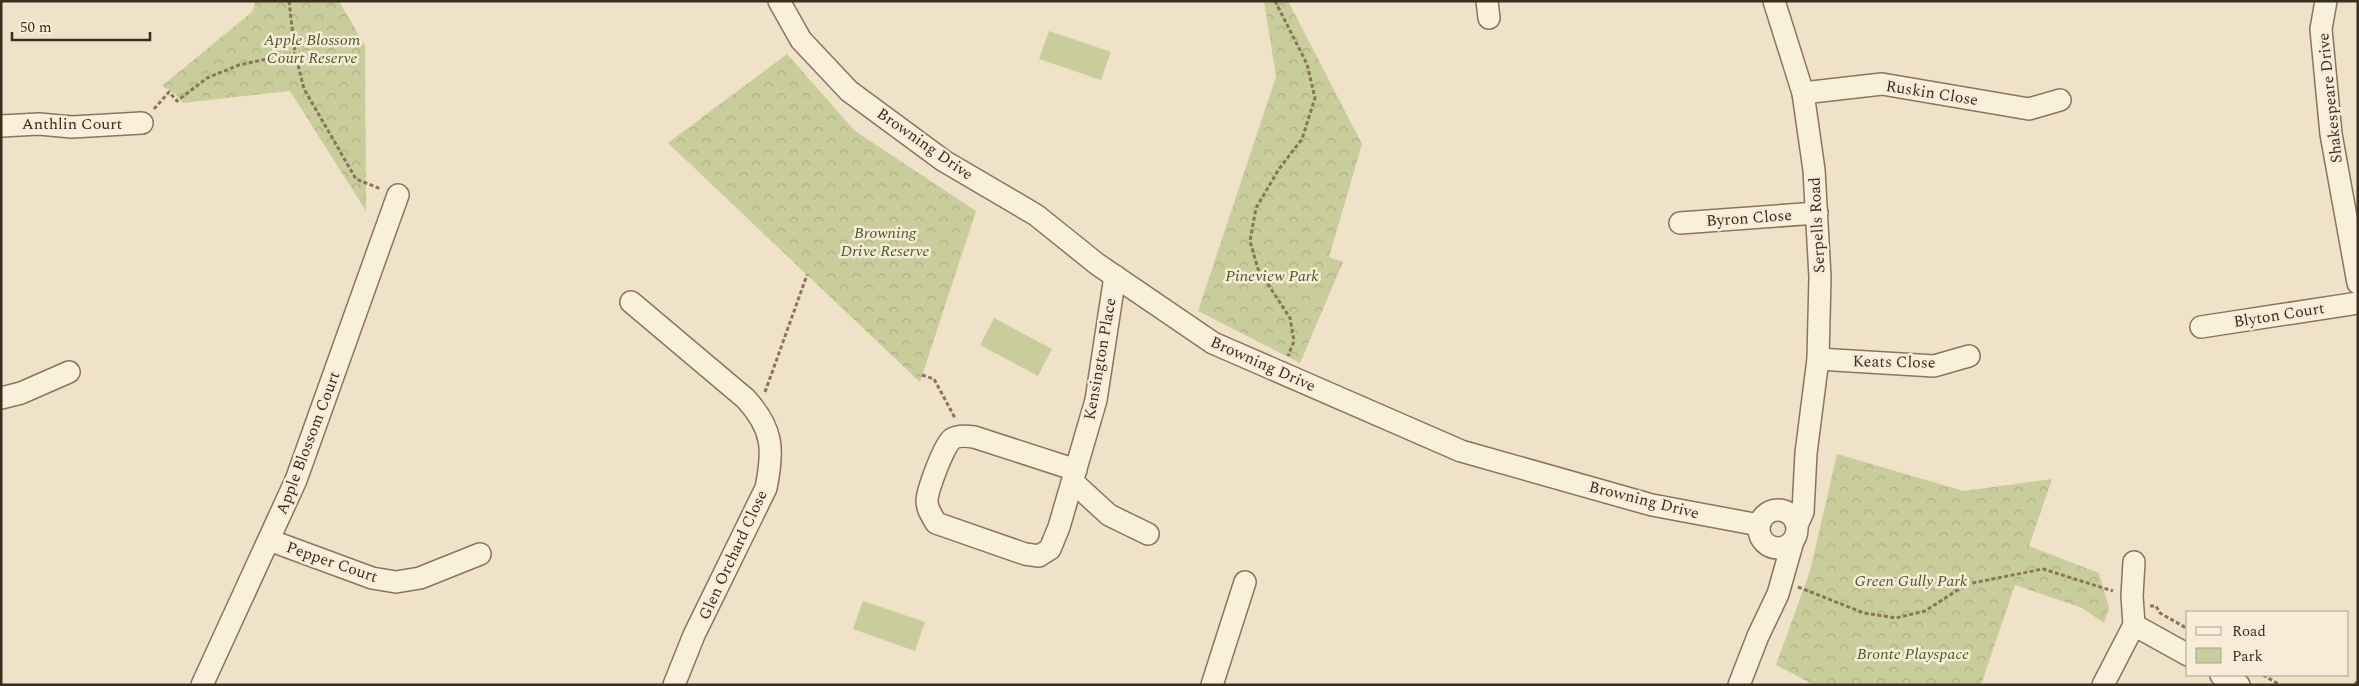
<svg xmlns="http://www.w3.org/2000/svg" width="2359" height="686" font-family="Spectral,serif">
<style>
.green{fill:#c8cd9b}
.forest{fill:url(#forest-crowns)}
.lines{fill:none;stroke-linecap:round;stroke-linejoin:round}
.street-casing{stroke:#8b745d;stroke-width:24}
.path{stroke:#8b745d;stroke-width:3;stroke-dasharray:4 2.5;stroke-linecap:butt}
.street{stroke:#f9f0db;stroke-width:21}
.labels{text-anchor:middle;dominant-baseline:central;stroke-width:5;stroke-linejoin:round;paint-order:stroke}
.park-label{font-size:16px;font-style:italic;fill:#4c5827;stroke:#f6ecd8}
.street-label{font-size:16px;fill:#3b2d20;stroke:#f6ecd8}
</style>
<defs>
<pattern id="forest-crowns" width="20" height="18" patternUnits="userSpaceOnUse" patternTransform="scale(1.25)"><rect width="20" height="18" fill="#c8cd9b"/><path d="M2 6a3 3 0 1 1 6 0M12 15a3 3 0 1 1 6 0" fill="none" stroke="#adb085"/></pattern>
</defs>
<rect width="100%" height="100%" fill="#efe2c8"/>
<g class="green">
<polygon points="1049,31 1111,52 1101,80 1039,59"/>
<polygon points="994,318 1052,349 1038,376 980,345"/>
<polygon points="863,601 925,622 915,651 853,629"/>
</g>
<g class="forest">
<polygon points="256,1 339,1 365,46 366,211 290,91 183,103 175,94 162,86 252,12"/>
<polygon points="1264,1 1288,1 1362,144 1329,257 1343,262 1300,363 1198,311 1276,77"/>
<polygon points="787,54 855,131 976,211 920,382 668,143"/>
<polygon points="1837,454 1964,491 2052,479 2029,546 2099,573 2109,608 2104,623 2082,608 2015,585 1981,685 1814,685 1776,665 1810,571"/>
</g>
<g class="lines">
<defs>
<g id="street">
<polyline points="779,1 801,40 849,91 944,161 1036,215 1097,264 1213,343 1461,451 1652,505 1759,525"/>
<polyline points="1487,1 1489,18"/>
<polyline points="1774,1 1803,93 1814,170 1820,277 1818,359 1806,453 1803,512 1797,525"/>
<polyline points="2326,1 2321,29 2331,134 2358,283"/>
<polyline points="1803,93 1882,84 2029,109 2060,100"/>
<polyline points="1,126 39,124 72,127 142,123"/>
<polyline points="1680,223 1817,213"/>
<path d="M631 302 746 399C773 429 774 449 766 488L694 635 674 685"/>
<polyline points="2201,327 2358,303"/>
<polyline points="1818,359 1934,366 1969,356"/>
<polyline points="1,398 21,393 69,372"/>
<path d="M1076 470 974 437C967 436 958 435 952 439 944 445 927 491 927 501 927 509 932 516 936 523L1025 554 1039 556 1050 549 1059 527 1096 400 1115 276"/>
<polyline points="1073,482 1109,515 1148,534"/>
<circle cx="1778" cy="529" r="19"/>
<polyline points="269,540 372,578 396,582 420,578 480,554"/>
<polyline points="2134,562 2132,596 2134,625 2188,655"/>
<polyline points="2221,675 2239,685"/>
<polyline points="202,685 296,480 398,195"/>
<polyline points="1212,685 1245,582"/>
<polyline points="1739,685 1758,636 1778,594 1793,541"/>
<polyline points="2103,685 2134,625"/>
</g>
</defs>
<use href="#street" class="street-casing"/>
<g class="path">
<polyline points="289,1 295,53 304,89 356,179 381,189"/>
<polyline points="1275,1 1307,64 1315,98 1302,139 1279,169 1256,208 1250,241 1258,269 1290,318 1294,341 1288,356"/>
<polyline points="154,109 169,92 177,101 207,78 239,65 295,53"/>
<polyline points="922,375 934,379 955,418"/>
<polyline points="765,392 807,275"/>
<polyline points="1798,587 1864,613 1896,618 1925,611 1967,584 2043,569 2113,591"/>
<polyline points="2150,606 2156,606 2160,613 2188,629"/>
<polyline points="2263,675 2280,685"/>
<polyline points="2355,685 2358,678"/>
</g>
<use href="#street" class="street"/>
</g>
<g class="labels">
<g class="park-label">
<text x="312" y="40">Apple Blossom<tspan x="312" dy="18">Court Reserve</tspan></text>
<text x="885" y="233">Browning<tspan x="885" dy="18">Drive Reserve</tspan></text>
<text x="1272" y="276">Pineview Park</text>
<text x="1911" y="581">Green Gully Park</text>
<text x="1913" y="654">Bronte Playspace</text>
</g>
<g class="street-label">
<text transform="translate(1932 93) rotate(9)">Ruskin Close</text>
<text transform="translate(2330 98) rotate(-96)">Shakespeare Drive</text>
<text x="72" y="124">Anthlin Court</text>
<text transform="translate(925 144) rotate(35)">Browning Drive</text>
<text transform="translate(1749 218) rotate(-4)">Byron Close</text>
<text transform="translate(1817 225) rotate(-93)">Serpells Road</text>
<text transform="translate(2279 315) rotate(-9)">Blyton Court</text>
<text transform="translate(1100 359) rotate(-80)">Kensington Place</text>
<text transform="translate(1894 362) rotate(1)">Keats Close</text>
<text transform="translate(1263 364) rotate(24)">Browning Drive</text>
<text transform="translate(308 443) rotate(-69)">Apple Blossom Court</text>
<text transform="translate(1644 500) rotate(14)">Browning Drive</text>
<text transform="translate(733 555) rotate(-65)">Glen Orchard Close</text>
<text transform="translate(332 562) rotate(19)">Pepper Court</text>
</g>
</g>
<rect width="2359" height="686" fill="none" stroke="#3b2d20" stroke-width="5"/>
<rect x="2186" y="611" width="162" height="65" fill="#f6ecd8" stroke="#aba08e"/>
<rect x="2196" y="627" width="25" height="8" fill="#f9f0db" stroke="#aba08e"/>
<text x="2232" y="636" font-size="15" fill="#3b2d20">Road</text>
<rect x="2196" y="648" width="25" height="15" fill="#c8cd9b" stroke="#aba08e"/>
<text x="2232" y="661" font-size="15" fill="#3b2d20">Park</text>
<path d="M12 32v8h138v-8" fill="none" stroke="#3b2d20" stroke-width="2.5"/>
<text x="20" y="32" font-size="15" fill="#3b2d20" stroke="#f6ecd8" stroke-width="4" paint-order="stroke">50 m</text>
</svg>
